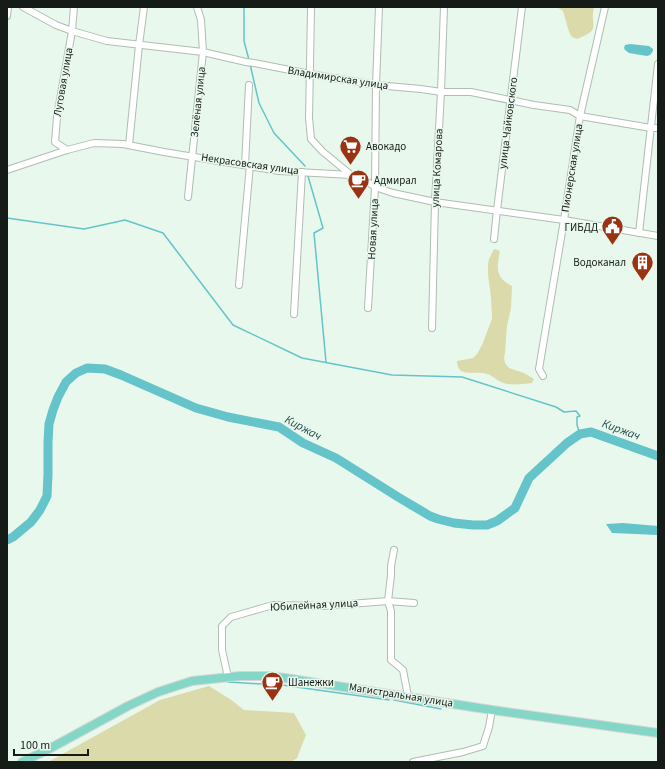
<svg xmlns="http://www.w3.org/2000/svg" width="665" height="769" font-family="'Source Sans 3',sans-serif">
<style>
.green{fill:#dbdaaa}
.water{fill:#64c4c9}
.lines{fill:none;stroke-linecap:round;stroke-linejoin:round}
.stream{stroke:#64c4c9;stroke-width:1.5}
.river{stroke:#64c4c9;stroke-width:9}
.minor-casing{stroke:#afbdb2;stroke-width:8}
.major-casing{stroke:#d5d6d5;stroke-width:10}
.minor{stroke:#fff;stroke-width:6}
.major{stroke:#84d7c7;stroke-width:8}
.labels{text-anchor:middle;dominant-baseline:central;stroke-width:3;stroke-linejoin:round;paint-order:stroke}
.street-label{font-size:11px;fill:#151b17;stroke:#e9f8ed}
.poi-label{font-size:11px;fill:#151b17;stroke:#e9f8ed;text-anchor:start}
.water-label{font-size:12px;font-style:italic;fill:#1f4b4d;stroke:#e9f8ed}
</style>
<rect width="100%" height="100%" fill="#e9f8ed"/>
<g class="green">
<path d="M557 7H594C589 26 603 29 577 39L572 37 569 32 563 11Z"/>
<path d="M494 249 498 250 500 252C496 268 496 278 512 286L511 308 507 326 505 353 504 358 505 363 509 368 524 373 534 379 532 383C522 384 510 386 501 382 496 380 492 375 487 374 476 370 457 379 457 361L473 358 477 354 482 345 492 319 491 297 488 275V265L489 259Z"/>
<polygon points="209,686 230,699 244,710 294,713 306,735 297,758 291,762 48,762 160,700"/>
</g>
<g class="water">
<polygon points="630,44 649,46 653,49 653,51 650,55 647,56 629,53 625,50 624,48 625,45"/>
<polygon points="623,523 658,526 658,535 612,533 606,524"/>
</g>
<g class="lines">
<g class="stream">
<polyline points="244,7 244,41 249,60"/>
<polyline points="250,64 259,103 274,133 305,166"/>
<polyline points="308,176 323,228 314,233 326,362"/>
<polyline points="7,218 84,229 125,220 163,233 233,325 302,358 392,375 462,377 556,407 564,412 576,411 580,416 577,417 577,425 580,434"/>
<polyline points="228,682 277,685"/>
<polyline points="282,685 389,700"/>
<polyline points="394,700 441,709"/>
</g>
<polyline class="river" points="7,540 13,537 31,522 40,510 47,496 48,474 48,442 49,424 53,410 58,397 66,382 76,373 87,368 105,369 121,375 196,408 228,417 279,427 303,443 336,458 398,497 430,516 438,519 454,523 473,525 487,525 497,521 515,508 529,478 567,443 580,434 591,432 658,456"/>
<defs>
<g id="minor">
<polyline points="23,7 56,25 72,31 107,41 203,52 246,62 254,63 310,74 376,85 421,89 441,92 471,92 534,105 570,110 580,116 651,128 658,128"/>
<polyline points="311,9 309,118 311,139 322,151 351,175"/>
<polyline points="7,16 8,7"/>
<polyline points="129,145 139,45 144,7"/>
<polyline points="67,150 55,142 57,117 72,31 74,7"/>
<polyline points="245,165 249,85"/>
<polyline points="7,170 67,150 94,143 123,144 164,152 279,171 351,175 362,178 375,187 393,193 435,202 564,220 658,236"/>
<polyline points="188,197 203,52 201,20 197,7"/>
<polyline points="639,233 658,64"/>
<polyline points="494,239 497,210 522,7"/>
<polyline points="239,285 250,165"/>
<polyline points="368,308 375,187 376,85 379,7"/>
<polyline points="294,314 302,172"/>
<polyline points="432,328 435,202 441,92 444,7"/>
<polyline points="543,376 539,369 564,220 580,116 605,7"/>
<polyline points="394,550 391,566 391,575 388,601 391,611 391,660 403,670 408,696"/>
<polyline points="228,677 222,650 222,626 231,617 273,605 324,606 388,601 414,603"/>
<polyline points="413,762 463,752 483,746 489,727 492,710"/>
</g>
<polyline id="major" points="22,762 49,749 128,706 158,692 192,681 240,676 268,676 285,678 492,710 658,733"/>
</defs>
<use href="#minor" class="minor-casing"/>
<use href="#major" class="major-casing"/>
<use href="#minor" class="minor"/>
<use href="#major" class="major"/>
</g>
<defs>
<symbol id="supermarket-pin" viewBox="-11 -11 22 30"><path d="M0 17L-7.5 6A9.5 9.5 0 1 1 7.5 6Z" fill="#9a3311" stroke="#e9f8ed"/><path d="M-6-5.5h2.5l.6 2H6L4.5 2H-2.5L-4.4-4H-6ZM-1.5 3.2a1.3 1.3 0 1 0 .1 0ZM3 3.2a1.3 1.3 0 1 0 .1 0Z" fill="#fff"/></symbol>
<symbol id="cafe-pin" viewBox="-11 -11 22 30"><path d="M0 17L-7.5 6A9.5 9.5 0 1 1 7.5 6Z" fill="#9a3311" stroke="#e9f8ed"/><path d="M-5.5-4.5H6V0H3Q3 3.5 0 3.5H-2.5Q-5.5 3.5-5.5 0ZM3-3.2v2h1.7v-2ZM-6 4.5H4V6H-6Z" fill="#fff"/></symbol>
<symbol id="civic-pin" viewBox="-11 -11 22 30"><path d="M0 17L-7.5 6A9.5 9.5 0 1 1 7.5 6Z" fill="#9a3311" stroke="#e9f8ed"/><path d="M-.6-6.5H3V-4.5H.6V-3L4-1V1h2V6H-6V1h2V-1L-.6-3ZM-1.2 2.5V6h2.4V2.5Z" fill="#fff"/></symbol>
<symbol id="building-pin" viewBox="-11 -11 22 30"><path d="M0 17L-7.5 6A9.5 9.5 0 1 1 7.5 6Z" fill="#9a3311" stroke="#e9f8ed"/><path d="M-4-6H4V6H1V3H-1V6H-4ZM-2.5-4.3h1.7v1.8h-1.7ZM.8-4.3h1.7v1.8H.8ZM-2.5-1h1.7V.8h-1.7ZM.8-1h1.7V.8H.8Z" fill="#fff"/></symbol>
</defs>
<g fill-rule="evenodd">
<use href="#supermarket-pin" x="338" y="134" width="25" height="34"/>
<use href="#cafe-pin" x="346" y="168" width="25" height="34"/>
<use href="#civic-pin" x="600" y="214" width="25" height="34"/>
<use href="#building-pin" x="630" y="250" width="25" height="34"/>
<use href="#cafe-pin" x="260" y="670" width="25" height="34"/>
</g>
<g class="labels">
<g class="street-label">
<text transform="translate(338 78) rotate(9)">Владимирская улица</text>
<text transform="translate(63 82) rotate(-80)">Луговая улица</text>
<text transform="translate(198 102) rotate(-84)">Зелёная улица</text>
<text transform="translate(508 123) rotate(-83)">улица Чайковского</text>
<text transform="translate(250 164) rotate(8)">Некрасовская улица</text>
<text transform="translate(437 168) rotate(-87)">улица Комарова</text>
<text transform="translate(572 168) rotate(-81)">Пионерская улица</text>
<text transform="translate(373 229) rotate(-87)">Новая улица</text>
<text transform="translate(314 605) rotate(-3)">Юбилейная улица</text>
<text transform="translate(401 695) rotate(9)">Магистральная улица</text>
</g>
<g class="poi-label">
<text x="366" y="146">Авокадо</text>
<text x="374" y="180">Адмирал</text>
<text x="598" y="227" text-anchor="end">ГИБДД</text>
<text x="626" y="262" text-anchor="end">Водоканал</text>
<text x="288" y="682">Шанежки</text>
</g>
<g class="water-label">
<text transform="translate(303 428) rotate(28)">Киржач</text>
<text transform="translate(621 430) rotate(20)">Киржач</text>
</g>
</g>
<rect width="665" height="769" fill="none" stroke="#151b17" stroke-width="16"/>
<path d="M14 749v6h74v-6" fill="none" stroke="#151b17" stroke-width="2"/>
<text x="20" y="749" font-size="12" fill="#151b17" stroke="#e9f8ed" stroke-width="3" paint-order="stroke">100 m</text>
</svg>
